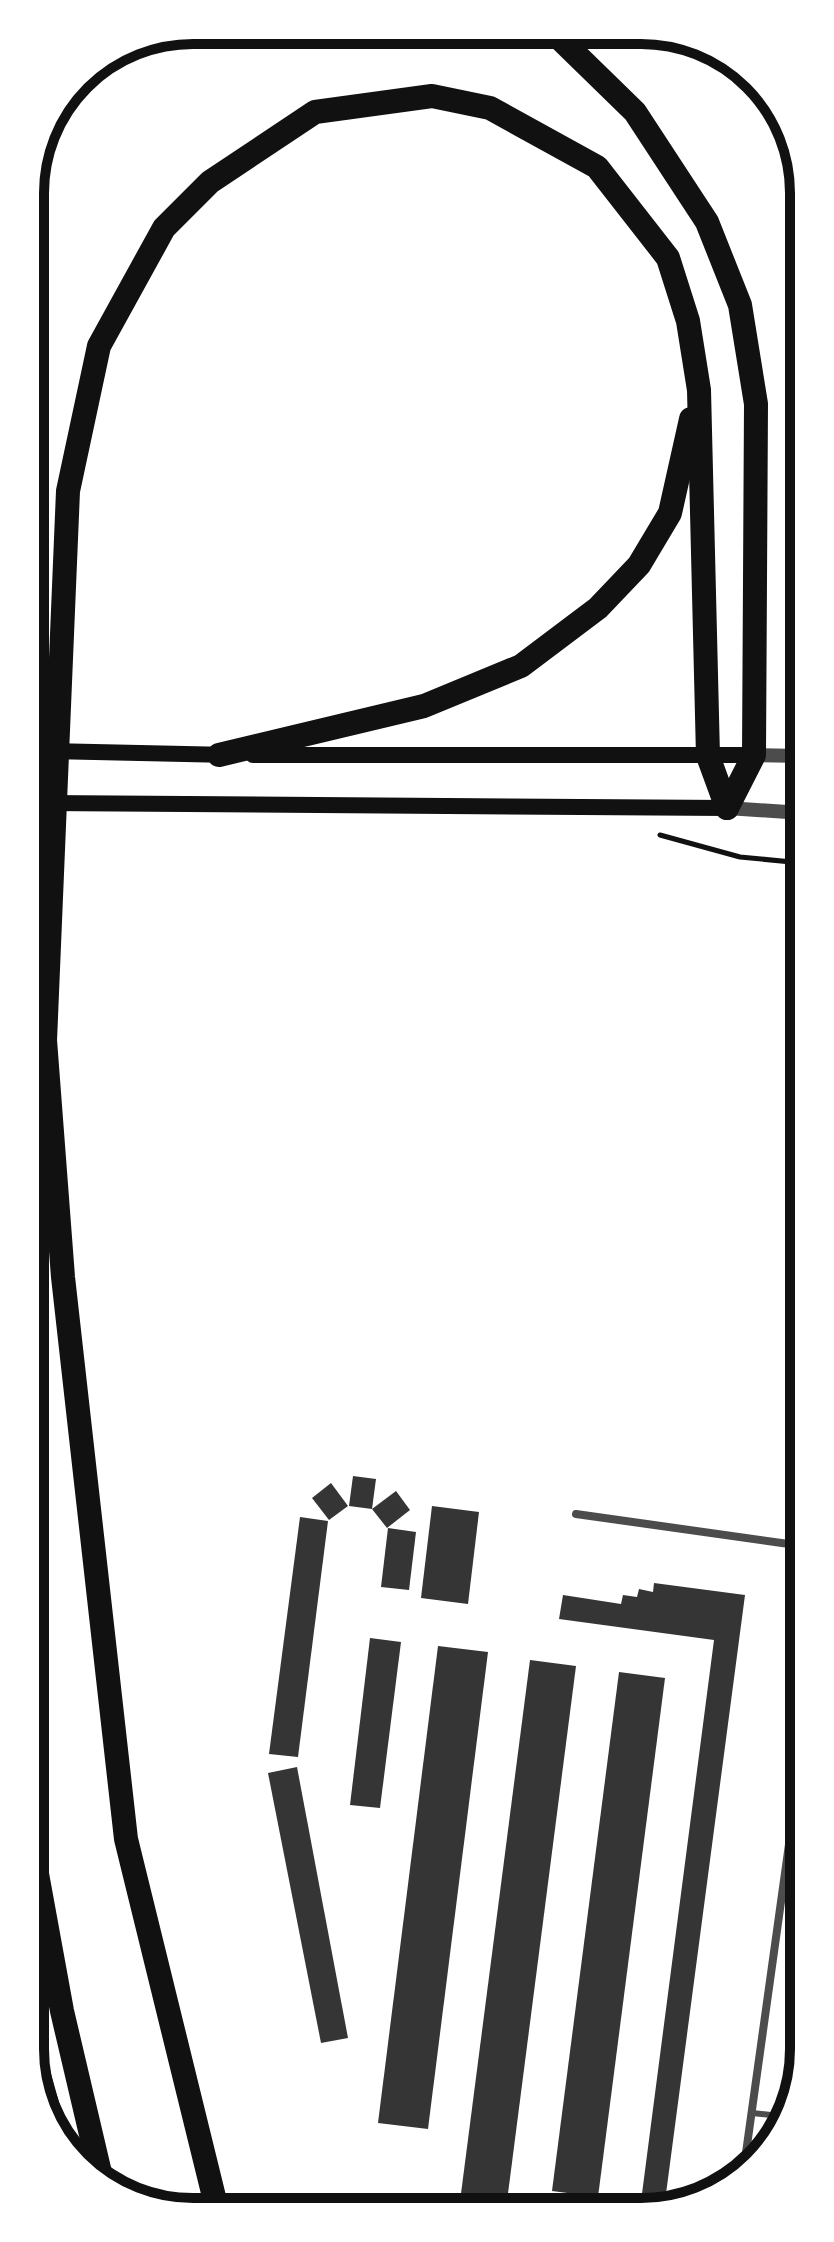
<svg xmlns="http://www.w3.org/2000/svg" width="834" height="2242" font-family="'Playfair Display',serif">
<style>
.building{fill:#353535}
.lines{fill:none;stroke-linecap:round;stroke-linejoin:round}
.path{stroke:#111;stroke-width:5}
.service{stroke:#4c4c4c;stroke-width:6}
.minor{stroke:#4c4c4c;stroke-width:8}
.tertiary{stroke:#4c4c4c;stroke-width:14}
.secondary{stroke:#111;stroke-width:16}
.motorway{stroke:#111;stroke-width:24}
.rim{fill:none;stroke:#111;stroke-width:10}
</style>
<rect width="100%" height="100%" fill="#fff"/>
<g class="building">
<polygon points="353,1476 376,1479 372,1509 349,1506"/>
<polygon points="331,1483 348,1506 329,1520 312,1498"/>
<polygon points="396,1491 410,1510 387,1528 372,1509"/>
<polygon points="432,1506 479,1512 468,1604 421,1598"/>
<polygon points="300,1517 328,1521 298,1757 269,1754"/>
<polygon points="388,1528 416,1532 409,1590 381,1587"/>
<polygon points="654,1583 745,1595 664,2209 640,2209 714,1640 559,1619 563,1595 621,1604 623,1595 637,1597 639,1589 653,1592"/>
<polygon points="370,1638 401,1642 380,1808 350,1805"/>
<polygon points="438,1646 488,1652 428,2129 378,2123"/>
<polygon points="530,1660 576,1666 506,2209 459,2209"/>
<polygon points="619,1672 665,1678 598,2197 552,2191"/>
<polygon points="297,1767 348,2038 321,2043 268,1773"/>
</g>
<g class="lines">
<polyline class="path" points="660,835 740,857 802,863"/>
<polyline class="service" points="752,2113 780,2116"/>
<g class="minor">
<polyline points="576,1514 803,1546"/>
<polyline points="744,2167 803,1744"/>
</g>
<g class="tertiary">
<polyline points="754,755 802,756"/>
<polyline points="727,808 802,813"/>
</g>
<g class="secondary">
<polyline points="49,751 230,755"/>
<polyline points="253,755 754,755"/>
<polyline points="45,803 727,808"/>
</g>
<g class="motorway">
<polyline points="553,32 635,112 707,222 740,305 756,404 754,755 727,808"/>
<polyline points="30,202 31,181"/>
<polyline points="31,673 38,850"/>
<polyline points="219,755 424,706 521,666 598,608 639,565 670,513 691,419"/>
<polyline points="44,1027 63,1277 126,1839 217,2209"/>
<polyline points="45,1041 68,491 99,346 164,228 210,182 315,112 432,96 490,108 597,167 668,258 688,321 699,390 708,756 727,808"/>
<polyline points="33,1852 62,2011 101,2177"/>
<polyline points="33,2054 49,2111"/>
</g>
</g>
<path d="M0 0H834V2242H0ZM193 44H641A149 149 0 0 1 790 193V2049A149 149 0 0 1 641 2198H193A149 149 0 0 1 44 2049V193A149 149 0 0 1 193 44Z" fill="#fff" fill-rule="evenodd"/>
<path class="rim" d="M193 44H641A149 149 0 0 1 790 193V2049A149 149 0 0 1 641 2198H193A149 149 0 0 1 44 2049V193A149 149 0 0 1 193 44Z"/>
</svg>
